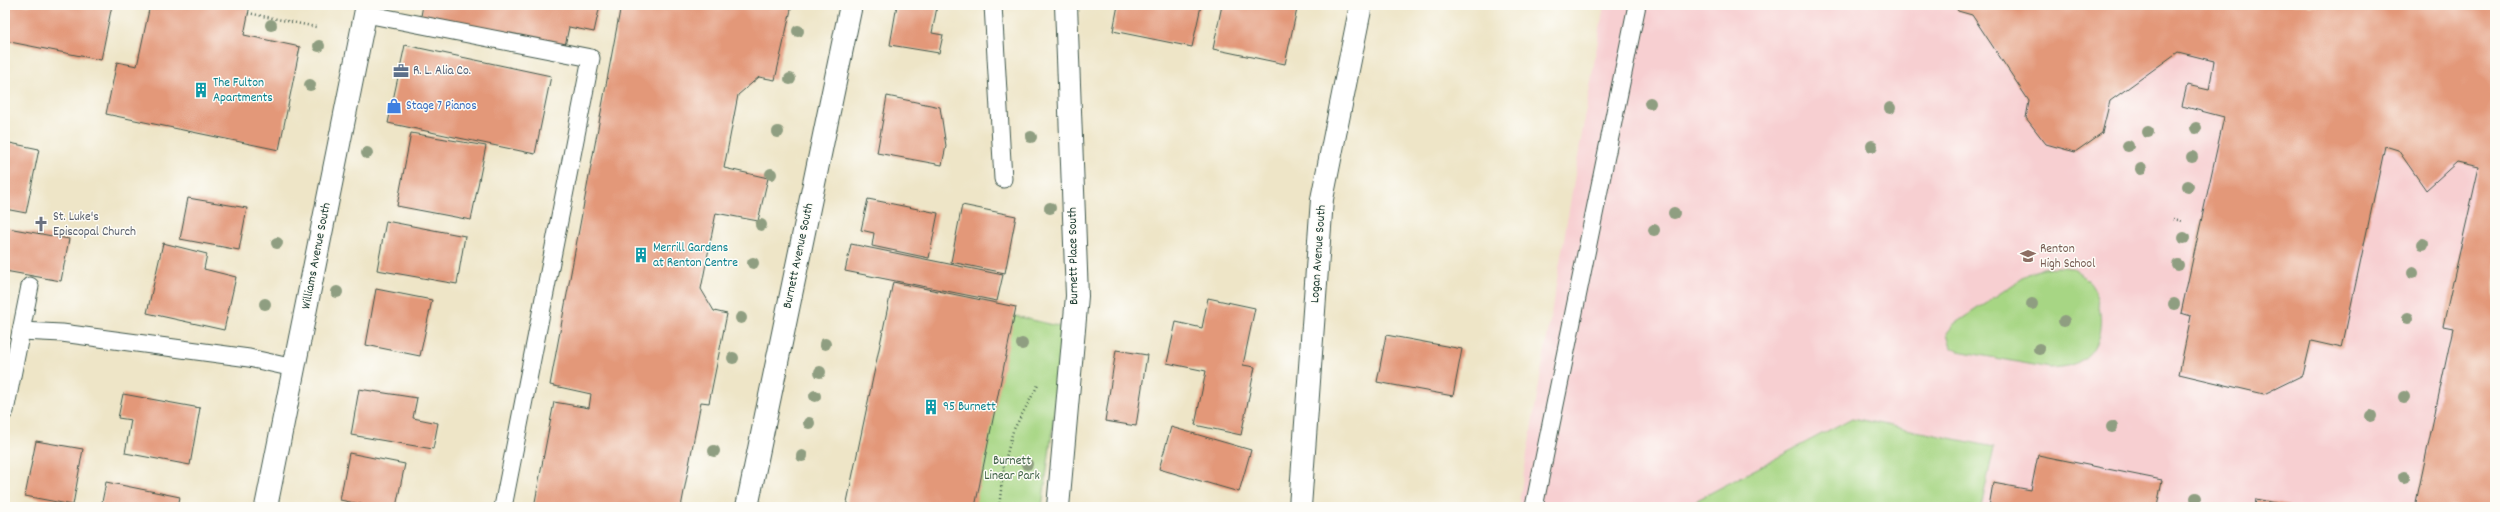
<svg xmlns="http://www.w3.org/2000/svg" width="2500" height="512" font-family="Dekko,sans-serif">
<style>
.built{fill:#f7cfd1}
.green{fill:#a7d684;stroke:#638a5c}
.building{fill:#e39879}
.lines{fill:none;stroke-linecap:round;stroke-linejoin:round}
.lane-casing{stroke:#3e564a;stroke-width:19}
.street-casing{stroke:#3e564a;stroke-width:24}
.secondary-casing{stroke:#3e564a;stroke-width:24}
.path{stroke:#3e564a;stroke-width:2.5;stroke-dasharray:1 3;stroke-linecap:butt}
.lane{stroke:#fff;stroke-width:17}
.street{stroke:#fff;stroke-width:22}
.secondary{stroke:#fff;stroke-width:22}
.tree{fill:#8f9e81}
.labels{text-anchor:middle;dominant-baseline:central;stroke-width:3;stroke-linejoin:round;paint-order:stroke}
.service-label{font-size:13px;fill:#4e5e75;stroke:#fdfcf7;text-anchor:start}
.culture-label{font-size:13px;fill:#0d838f;stroke:#fdfcf7;text-anchor:start}
.shop-label{font-size:13px;fill:#366cbe;stroke:#fdfcf7;text-anchor:start}
.worship-label{font-size:13px;fill:#5b616d;stroke:#fdfcf7;text-anchor:start}
.education-label{font-size:13px;fill:#785e54;stroke:#fdfcf7;text-anchor:start}
.street-label{font-size:13px;fill:#1f3d34;stroke:#fdfcf7}
.park-label{font-size:13px;fill:#416348;stroke:#fdfcf7}
</style>
<rect width="100%" height="100%" fill="#fdfcf7"/>
<filter id="ink" filterUnits="userSpaceOnUse"><feTurbulence type="fractalNoise" baseFrequency=".025" numOctaves="2"/><feDisplacementMap in="SourceGraphic" scale="8" xChannelSelector="R" yChannelSelector="G"/><feConvolveMatrix kernelMatrix="1 2 1 2 8 2 1 2 1" color-interpolation-filters="sRGB"/></filter>
<filter id="wash" filterUnits="userSpaceOnUse"><feTurbulence type="fractalNoise" baseFrequency=".012" numOctaves="4" result="noise"/><feDisplacementMap in="SourceGraphic" scale="16" xChannelSelector="R" yChannelSelector="G"/><feGaussianBlur stdDeviation="0.9" result="paint"/><feColorMatrix in="noise" values="0 0 0 0 0 0 0 0 0 0 0 0 0 0 0 0 0 1.4 0 .05"/><feComposite in="paint" operator="in"/></filter>
<g filter="url(#wash)">
<rect width="100%" height="100%" fill="#eee5c7"/>
<polygon class="built" points="1604,5 2495,5 2495,507 1518,507"/>
<g class="green">
<path d="M2057 267C2062 267 2069 267 2073 269 2104 284 2112 343 2080 361 2071 367 2060 367 2050 368L1958 351 1951 347 1947 333 1954 324 2029 274 2043 268Z"/>
<polygon points="1007,314 1066,328 1042,507 968,507"/>
<polygon points="1852,418 1994,447 1981,507 1684,507"/>
</g>
<g id="blocks">
<g class="building">
<polygon points="5,5 112,5 101,60 5,41"/>
<polygon points="150,5 250,5 244,35 300,47 279,150 106,114 117,62 137,66"/>
<polygon points="423,5 600,5 594,32 569,27 565,46 421,16"/>
<polygon points="621,5 792,5 775,80 759,77 738,95 724,168 768,178 758,221 716,213 701,289 714,311 727,314 709,403 701,402 681,507 534,507 554,402 589,408 591,394 550,385"/>
<polygon points="897,5 937,7 932,33 943,35 939,53 890,45"/>
<polygon points="1118,5 1201,6 1192,47 1113,31"/>
<polygon points="1222,5 1276,5 1297,9 1285,64 1213,49"/>
<polygon points="1954,5 2495,5 2495,507 2415,507 2453,328 2443,326 2479,167 2457,162 2426,190 2398,150 2385,146 2342,348 2311,341 2303,375 2264,394 2179,374 2191,316 2181,313 2224,117 2182,106 2187,85 2209,90 2214,61 2178,52 2110,101 2102,133 2075,152 2046,144 2026,118 2029,101 1972,15 1958,11"/>
<polygon points="405,45 551,76 535,154 388,123"/>
<polygon points="887,96 940,107 946,146 942,165 877,153"/>
<polygon points="411,133 486,146 471,220 397,206"/>
<polygon points="5,142 39,149 26,213 5,209"/>
<polygon points="188,198 247,208 239,250 180,239"/>
<polygon points="868,199 938,213 929,258 872,246 874,233 861,230"/>
<polygon points="962,205 1016,216 1005,273 951,262"/>
<polygon points="386,221 465,236 457,284 377,270"/>
<polygon points="8,228 69,239 61,281 5,271 5,244"/>
<polygon points="163,243 207,254 204,269 236,277 224,330 147,313"/>
<polygon points="851,244 1003,275 997,301 845,271"/>
<polygon points="893,282 1016,307 975,507 846,507"/>
<polygon points="376,289 432,300 420,356 366,345"/>
<polygon points="1208,298 1255,308 1243,365 1255,367 1241,435 1195,425 1206,371 1167,363 1176,322 1202,328"/>
<polygon points="1386,335 1462,349 1453,396 1377,382"/>
<polygon points="1116,350 1147,355 1136,426 1105,421"/>
<polygon points="359,389 417,398 413,418 438,423 433,449 351,435"/>
<polygon points="123,394 200,408 190,465 125,453 131,420 118,418"/>
<polygon points="1171,427 1251,450 1239,492 1159,469"/>
<polygon points="36,441 83,449 73,505 25,496"/>
<polygon points="349,453 405,464 396,507 375,507 340,500"/>
<polygon points="2038,455 2162,480 2157,507 1989,507 1993,483 2031,490"/>
<polygon points="106,482 180,497 178,507 101,507"/>
<polygon points="2256,499 2289,506 2289,507 2255,507"/>
</g>
</g>
</g>
<g filter="url(#ink)">
<use href="#blocks" fill-opacity="0" stroke="#3e564a" stroke-width="1"/>
<g class="lines">
<defs>
<g id="lane">
<polyline points="993,5 1003,179"/>
<polyline points="366,14 591,58 503,507"/>
<polyline points="21,331 62,333 249,358 294,368"/>
<polyline points="5,411 30,286"/>
<polyline points="1534,507 1637,5"/>
</g>
<g id="street">
<polyline points="747,507 851,5"/>
<polyline points="1058,507 1077,296 1066,5"/>
<polyline points="1300,507 1322,199 1361,5"/>
</g>
<polyline id="secondary" points="266,507 367,5"/>
</defs>
<use href="#lane" class="lane-casing"/>
<use href="#street" class="street-casing"/>
<use href="#secondary" class="secondary-casing"/>
<g class="path">
<polyline points="248,13 316,27"/>
<polyline points="2173,219 2183,221"/>
<polyline points="999,507 1004,465 1013,431 1038,385"/>
</g>
<use href="#lane" class="lane"/>
<use href="#street" class="street"/>
<use href="#secondary" class="secondary"/>
</g>
<g class="tree">
<circle cx="271" cy="25" r="6"/>
<circle cx="798" cy="31" r="6"/>
<circle cx="319" cy="46" r="6"/>
<circle cx="790" cy="79" r="6"/>
<circle cx="310" cy="85" r="6"/>
<circle cx="1650" cy="103" r="6"/>
<circle cx="1890" cy="108" r="6"/>
<circle cx="2196" cy="128" r="6"/>
<circle cx="778" cy="132" r="6"/>
<circle cx="2148" cy="132" r="6"/>
<circle cx="1031" cy="137" r="6"/>
<circle cx="1872" cy="146" r="6"/>
<circle cx="2128" cy="146" r="6"/>
<circle cx="367" cy="153" r="6"/>
<circle cx="2192" cy="157" r="6"/>
<circle cx="2141" cy="169" r="6"/>
<circle cx="771" cy="174" r="6"/>
<circle cx="2188" cy="186" r="6"/>
<circle cx="1050" cy="208" r="6"/>
<circle cx="1674" cy="213" r="6"/>
<circle cx="761" cy="225" r="6"/>
<circle cx="1654" cy="230" r="6"/>
<circle cx="2184" cy="238" r="6"/>
<circle cx="277" cy="243" r="6"/>
<circle cx="2423" cy="244" r="6"/>
<circle cx="753" cy="263" r="6"/>
<circle cx="2178" cy="265" r="6"/>
<circle cx="2413" cy="273" r="6"/>
<circle cx="337" cy="292" r="6"/>
<circle cx="265" cy="304" r="6"/>
<circle cx="2032" cy="304" r="6"/>
<circle cx="2174" cy="304" r="6"/>
<circle cx="741" cy="318" r="6"/>
<circle cx="2408" cy="318" r="6"/>
<circle cx="2064" cy="321" r="6"/>
<circle cx="825" cy="344" r="6"/>
<circle cx="1022" cy="344" r="6"/>
<circle cx="2039" cy="349" r="6"/>
<circle cx="733" cy="358" r="6"/>
<circle cx="820" cy="372" r="6"/>
<circle cx="815" cy="396" r="6"/>
<circle cx="2404" cy="397" r="6"/>
<circle cx="2371" cy="416" r="6"/>
<circle cx="809" cy="423" r="6"/>
<circle cx="2112" cy="427" r="6"/>
<circle cx="714" cy="451" r="6"/>
<circle cx="802" cy="456" r="6"/>
<circle cx="1027" cy="464" r="6"/>
<circle cx="2404" cy="477" r="6"/>
<circle cx="2196" cy="498" r="6"/>
</g>
</g>
<defs>
<symbol id="office-bare" viewBox="-9 -9 18 18"><path d="M-6-3h4V-5.5h4V-3h4V5H-6ZM-1-4.5V-3h2v-1.5ZM-6 0V1H6V0Z" fill="#5c6f8a" stroke="#fdfcf7" stroke-width="2.5" paint-order="stroke"/></symbol>
<symbol id="building-bare" viewBox="-9 -9 18 18"><path d="M-4-6H4V6H1V3H-1V6H-4ZM-2.5-4.3h1.7v1.8h-1.7ZM.8-4.3h1.7v1.8H.8ZM-2.5-1h1.7V.8h-1.7ZM.8-1h1.7V.8H.8Z" fill="#0f9aa8" stroke="#fdfcf7" stroke-width="2.5" paint-order="stroke"/></symbol>
<symbol id="shop-bare" viewBox="-9 -9 18 18"><path d="M-5-2.5h2.3a2.7 3.5 0 0 1 5.4 0H5L5.5 6h-11ZM-1.5-2.5h3a1.5 2.3 0 0 0-3 0Z" fill="#3f7fe0" stroke="#fdfcf7" stroke-width="2.5" paint-order="stroke"/></symbol>
<symbol id="church-bare" viewBox="-9 -9 18 18"><path d="M-1.2-6h2.4v3.5h3.3v2.4h-3.3V6h-2.4V-.1h-3.3v-2.4h3.3Z" fill="#6b7280" stroke="#fdfcf7" stroke-width="2.5" paint-order="stroke"/></symbol>
<symbol id="school-bare" viewBox="-9 -9 18 18"><path d="M0-5L7-2L0 1L-7-2ZM-4 1L0 2.5L4 1V4Q0 6-4 4Z" fill="#8d6e63" stroke="#fdfcf7" stroke-width="2.5" paint-order="stroke"/></symbol>
</defs>
<g fill-rule="evenodd">
<use href="#office-bare" x="390" y="60" width="22" height="22"/>
<use href="#building-bare" x="190" y="79" width="22" height="22"/>
<use href="#shop-bare" x="383" y="95" width="22" height="22"/>
<use href="#church-bare" x="30" y="213" width="22" height="22"/>
<use href="#building-bare" x="630" y="244" width="22" height="22"/>
<use href="#school-bare" x="2017" y="245" width="22" height="22"/>
<use href="#building-bare" x="920" y="396" width="22" height="22"/>
</g>
<g class="labels">
<g class="service-label">
<text x="413" y="71">R. L. Alia Co.</text>
</g>
<g class="culture-label">
<text x="213" y="83">The Fulton<tspan x="213" dy="15">Apartments</tspan></text>
<text x="653" y="248">Merrill Gardens<tspan x="653" dy="15">at Renton Centre</tspan></text>
<text x="943" y="407">95 Burnett</text>
</g>
<g class="shop-label">
<text x="406" y="106">Stage 7 Pianos</text>
</g>
<g class="worship-label">
<text x="53" y="217">St. Luke's<tspan x="53" dy="15">Episcopal Church</tspan></text>
</g>
<g class="education-label">
<text x="2040" y="249">Renton<tspan x="2040" dy="15">High School</tspan></text>
</g>
<g class="street-label">
<text transform="translate(1319 254) rotate(-86)">Logan Avenue South</text>
<text transform="translate(317 256) rotate(-79)">Williams Avenue South</text>
<text transform="translate(799 256) rotate(-78)">Burnett Avenue South</text>
<text transform="translate(1074 256) rotate(-91)">Burnett Place South</text>
</g>
<g class="park-label">
<text x="1012" y="461">Burnett<tspan x="1012" dy="15">Linear Park</tspan></text>
</g>
</g>
<rect width="2500" height="512" fill="none" stroke="#fdfcf7" stroke-width="20"/>
</svg>
